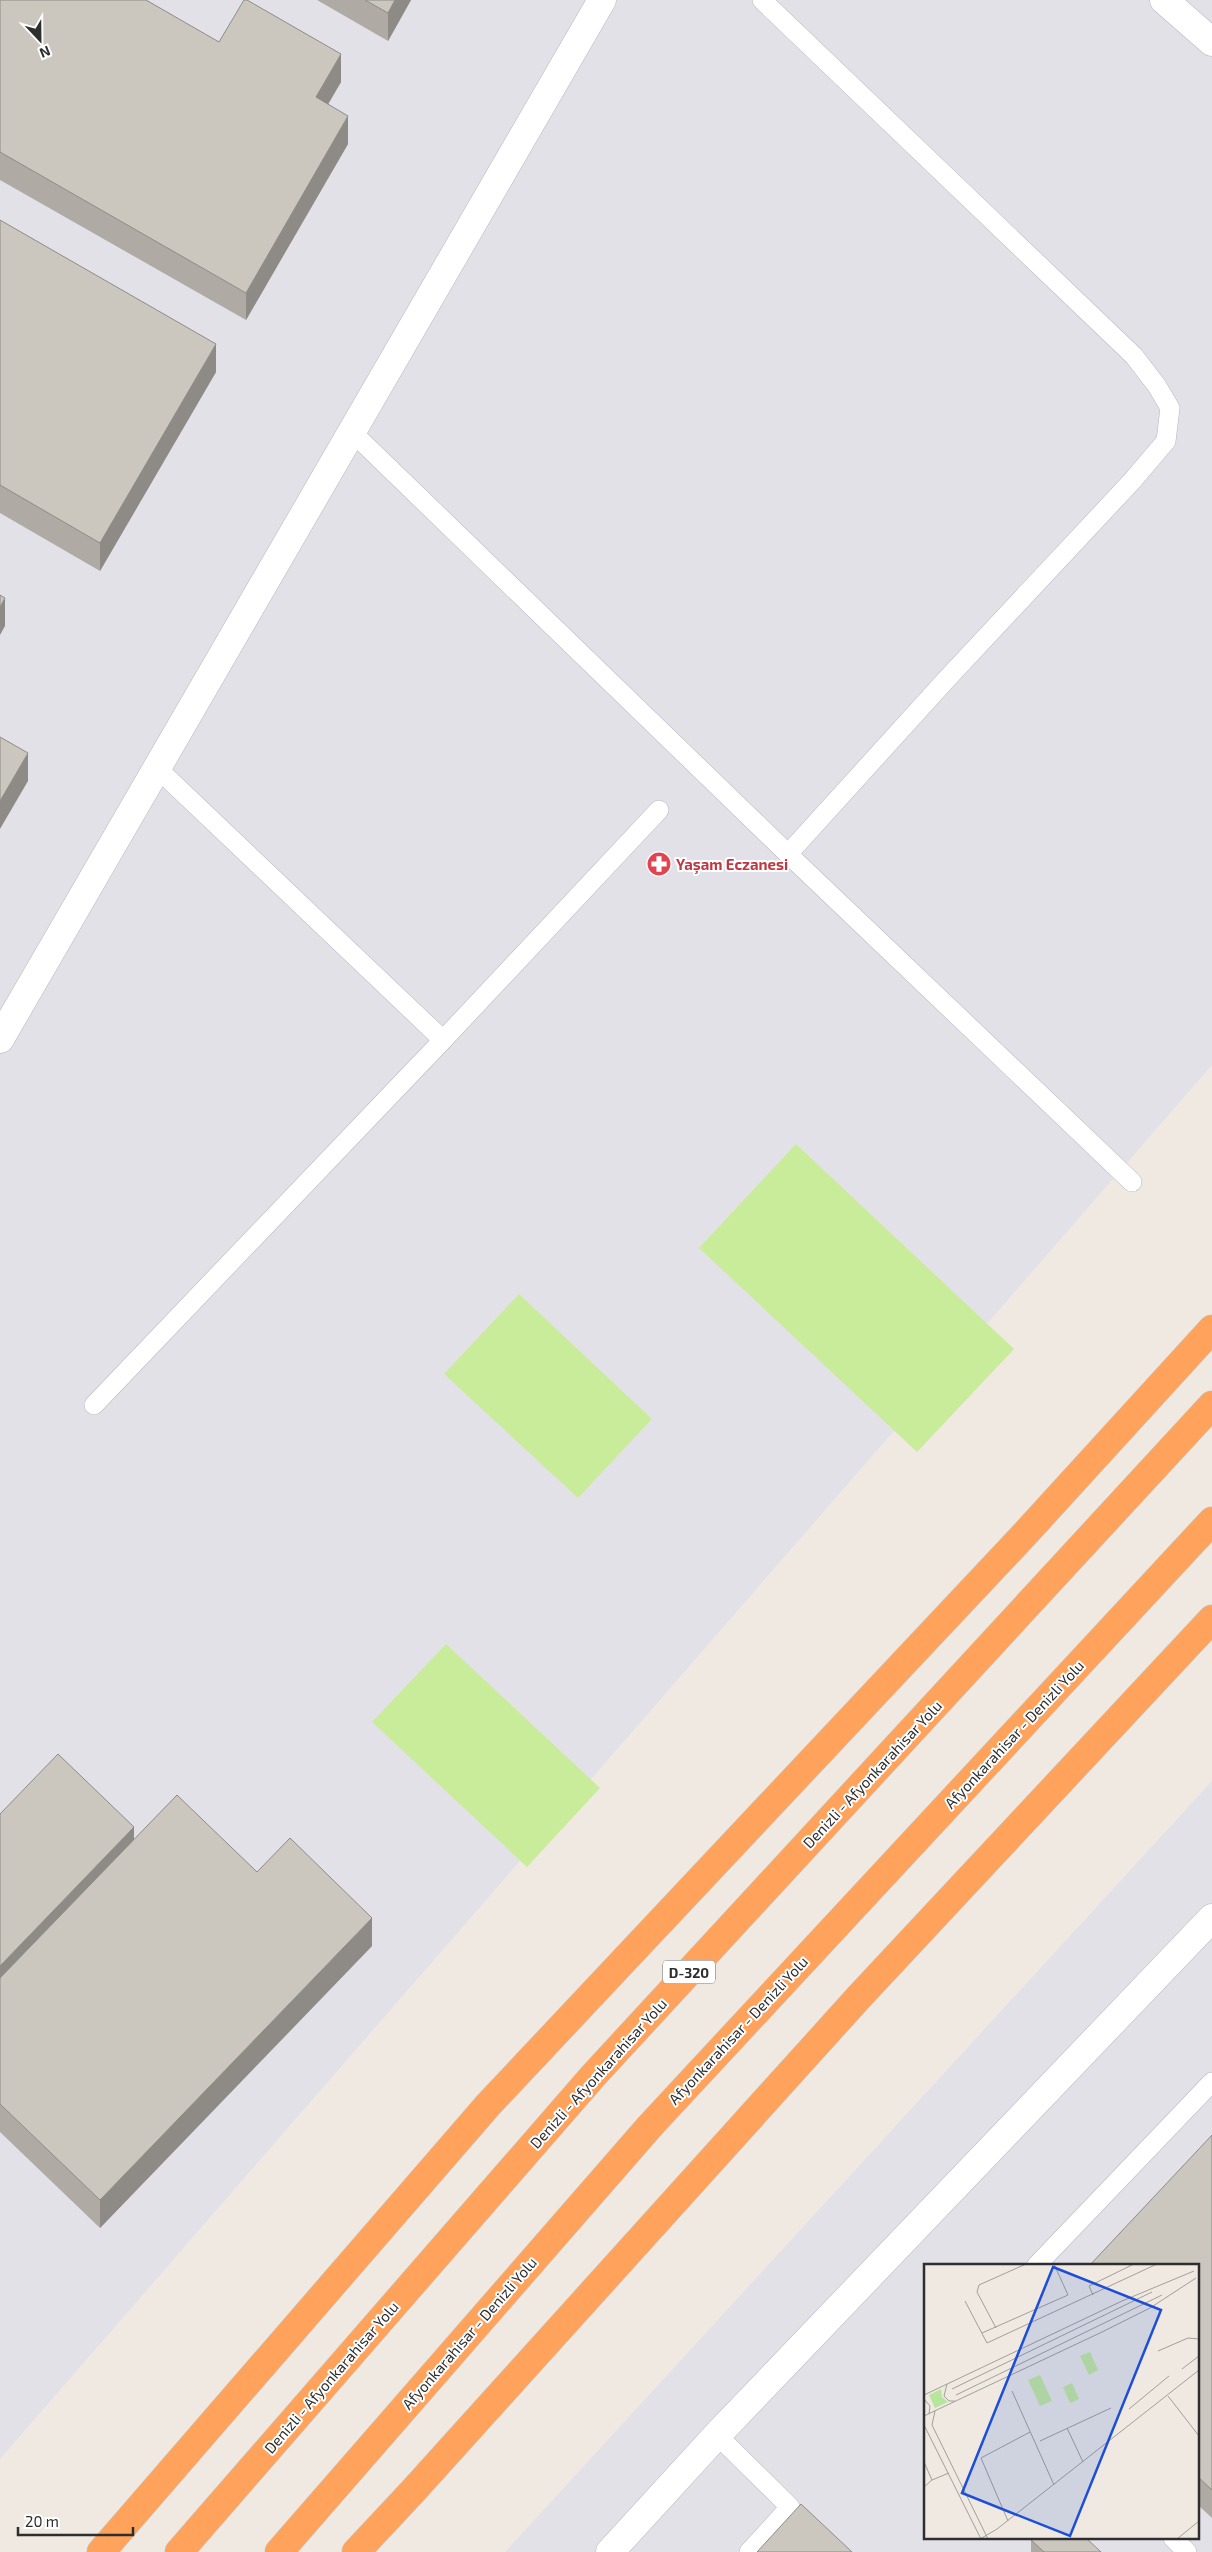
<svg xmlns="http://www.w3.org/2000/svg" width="1212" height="2552" font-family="'Exo 2',sans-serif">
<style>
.industrial{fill:#e3e1e8;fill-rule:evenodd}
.pitch{fill:#c9ec9a}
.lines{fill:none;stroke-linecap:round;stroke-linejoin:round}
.lane-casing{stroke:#b4b7c1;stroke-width:20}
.street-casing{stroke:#b4b7c1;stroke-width:29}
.highway-casing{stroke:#c9c9c9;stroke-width:29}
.lane{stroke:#fff;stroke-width:19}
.street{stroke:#fff;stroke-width:28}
.highway{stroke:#ffa35c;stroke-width:28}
.wall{fill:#afaba4}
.shaded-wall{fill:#8e8b86}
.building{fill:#cbc7bf;stroke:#8e8b86}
.labels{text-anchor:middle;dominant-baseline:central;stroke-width:4;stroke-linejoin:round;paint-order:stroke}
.shield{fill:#fff;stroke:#6d6d6d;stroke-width:1}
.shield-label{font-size:14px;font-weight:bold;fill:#2e2e2e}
.health-label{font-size:15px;font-weight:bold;fill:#be3a42;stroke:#fff;text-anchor:start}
.street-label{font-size:15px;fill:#2e2e2e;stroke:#fff}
.inset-road{fill:none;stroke:#a29e99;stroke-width:1}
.view{fill:#1d4ed8;fill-opacity:0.15;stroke:#1d4ed8;stroke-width:2.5}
.inset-edge{fill:none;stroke:#2e2e2e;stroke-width:2.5}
</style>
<rect width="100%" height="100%" fill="#efe9e1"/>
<g class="industrial">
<polygon points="0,0 1212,0 1212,1065 0,2459"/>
<path d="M1212 1781V2552H505ZM926 2266H1198V2538H926Z"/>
</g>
<g class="pitch">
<polygon points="796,1144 1014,1349 917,1452 699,1248"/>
<polygon points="519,1294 652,1419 578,1498 444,1374"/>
<polygon points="446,1644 600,1788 527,1867 372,1722"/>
</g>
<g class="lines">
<defs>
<g id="lane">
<polyline points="762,0 1134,356 1157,386 1170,408 1166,441 1132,481 944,682 788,854"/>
<polyline points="352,432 788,854 1132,1182"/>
<polyline points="157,768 443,1040"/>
<polyline points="94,1405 443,1040 659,810"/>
<polyline points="1036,2266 1212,2082"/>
<polyline points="717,2435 790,2507 749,2552"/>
<polyline points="1173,2538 1187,2552"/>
</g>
<g id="street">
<polyline points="1164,0 1212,42"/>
<polyline points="0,1039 602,0"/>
<polyline points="610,2552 717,2435 1212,1918"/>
</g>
<g id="highway">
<polyline points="101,2552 488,2105 1024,1535 1212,1329"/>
<polyline points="179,2552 593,2076 1212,1405"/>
<polyline points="279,2552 650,2126 1212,1521"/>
<polyline points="356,2552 414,2490 859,1997 1212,1619"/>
</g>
</defs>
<use href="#lane" class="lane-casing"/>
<use href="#street" class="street-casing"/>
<use href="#highway" class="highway-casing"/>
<use href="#lane" class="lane"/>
<use href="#street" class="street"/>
<use href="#highway" class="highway"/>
</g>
<g class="wall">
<polygon points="0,0 219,42 341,82 328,104 348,144 246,320 0,180"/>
<polygon points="317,0 411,0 388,41"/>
<polygon points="0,220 216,372 100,571 0,513"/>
<polygon points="0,1814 134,1839 257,1872 372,1946 100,2228 0,2132"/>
<polygon points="1212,2135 1212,2518 1198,2505 1198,2266"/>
<polygon points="1031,2540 1101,2552 1031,2552"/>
</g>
<g class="shaded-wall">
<polygon points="395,0 411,0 388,41 388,13"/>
<polygon points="341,54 341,82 316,125 316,97"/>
<polygon points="348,116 348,144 246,320 246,293"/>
<polygon points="216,344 216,372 100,571 100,543"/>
<polygon points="5,598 5,626 0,635 0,607"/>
<polygon points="28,753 28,781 0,829 0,801"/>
<polygon points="134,1827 134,1855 0,1994 0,1966"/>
<polygon points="372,1918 372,1946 100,2228 100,2200"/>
</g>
<g class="building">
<polygon points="0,0 146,0 219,42 244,0 247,0 341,54 316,97 348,116 246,293 0,152"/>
<polygon points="365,0 395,0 388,13"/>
<polygon points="0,220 216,344 100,543 0,485"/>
<polygon points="0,595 5,598 0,607"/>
<polygon points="0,737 28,753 0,801"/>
<polygon points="58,1754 134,1827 0,1966 0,1814"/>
<polygon points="177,1795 257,1872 290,1838 372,1918 100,2200 0,2104 0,1978"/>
<polygon points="1212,2135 1212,2490 1198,2477 1198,2266 1089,2266"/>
<polygon points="801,2504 852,2552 757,2552"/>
<polygon points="1033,2538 1086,2538 1101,2552 1044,2552 1031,2540"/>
</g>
<defs>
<symbol id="pharmacy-disc" viewBox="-11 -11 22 22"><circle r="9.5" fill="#e0444e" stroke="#fff"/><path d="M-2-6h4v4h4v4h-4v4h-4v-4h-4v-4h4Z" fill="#fff"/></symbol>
</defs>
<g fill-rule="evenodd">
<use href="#pharmacy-disc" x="645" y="850" width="28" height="28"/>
</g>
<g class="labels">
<rect class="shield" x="663" y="1960.5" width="52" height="23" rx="4"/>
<g class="shield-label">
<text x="689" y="1972">D-320</text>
</g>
<g class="health-label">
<text x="676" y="864">Yaşam Eczanesi</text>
</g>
<g class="street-label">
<text transform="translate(1014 1734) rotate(-47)">Afyonkarahisar - Denizli Yolu</text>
<text transform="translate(872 1774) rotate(-47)">Denizli - Afyonkarahisar Yolu</text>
<text transform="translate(738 2030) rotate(-47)">Afyonkarahisar - Denizli Yolu</text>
<text transform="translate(598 2073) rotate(-48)">Denizli - Afyonkarahisar Yolu</text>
<text transform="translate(469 2333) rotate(-49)">Afyonkarahisar - Denizli Yolu</text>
<text transform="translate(331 2377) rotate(-49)">Denizli - Afyonkarahisar Yolu</text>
</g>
</g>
<g transform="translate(924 2264)">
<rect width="275" height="275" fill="#efe9e1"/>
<path d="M17 125 18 133 24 138 11 144 5 131Z" fill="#b6e59e"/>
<path d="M166 88 174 106 165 111 156 92ZM116 111 128 137 116 142 104 116ZM148 119 155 135 146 139 139 123Z" fill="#c9ec9a"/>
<path class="inset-road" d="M169 31 165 22 210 0M41 37 63 79 233 0M72 64 53 28 55 21 102 0M58 69 144 31 130 0M234 87 264 74 275 75M258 105 275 92M23 120 20 132 25 137H31M28 125 228 28M88 127 130 221M0 131 198 37 270 7M32 131 238 31M244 132 275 172M0 135 6 142 5 150M205 145 245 112M11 147 8 161 64 275M0 152 178 68 226 44 272 14M0 161 57 275M143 164 159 198M116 177 187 144M0 198 8 216 0 223M8 216 25 209M84 257 57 194 106 168M56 275 73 265 275 106M253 275 275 257"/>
<path class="view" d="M129 3 237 46 146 272 38 229Z"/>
<rect width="275" height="275" class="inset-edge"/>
</g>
<g transform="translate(40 40) rotate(158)" stroke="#ffffff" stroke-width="4" paint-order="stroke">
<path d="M0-4L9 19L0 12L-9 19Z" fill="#2e2e2e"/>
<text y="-8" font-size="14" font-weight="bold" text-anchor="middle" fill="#2e2e2e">N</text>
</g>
<path d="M18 2527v8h115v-8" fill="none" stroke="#2e2e2e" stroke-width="2.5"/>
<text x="25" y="2527" font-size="15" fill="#2e2e2e" stroke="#ffffff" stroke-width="4" paint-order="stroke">20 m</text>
</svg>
